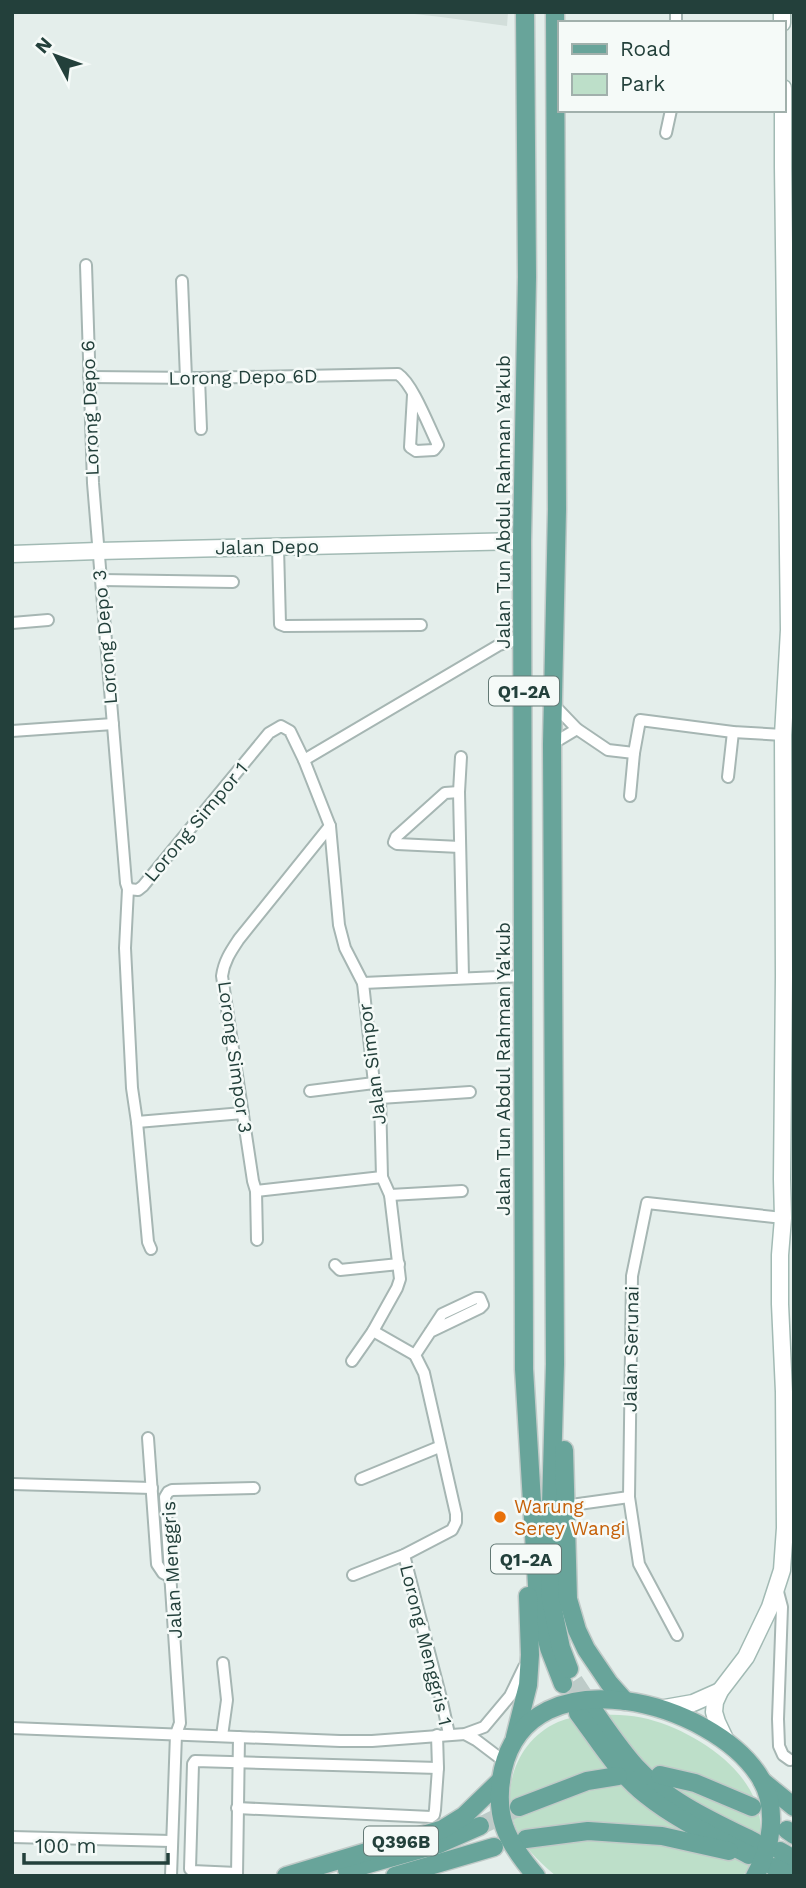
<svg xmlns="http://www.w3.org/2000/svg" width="806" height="1888" font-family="'Work Sans',sans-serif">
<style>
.built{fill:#d2deda}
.green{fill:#bddfc9}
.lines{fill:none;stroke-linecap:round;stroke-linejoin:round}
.primary-tunnel{stroke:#bdcbc8;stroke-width:18;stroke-dasharray:18 9;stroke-linecap:butt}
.street-casing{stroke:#a6b6b3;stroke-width:14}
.secondary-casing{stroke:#a2bab4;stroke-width:19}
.primary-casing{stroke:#c1cac8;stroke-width:21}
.street{stroke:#fff;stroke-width:10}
.secondary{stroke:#fff;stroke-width:16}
.primary{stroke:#68a49a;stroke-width:18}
.food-dot{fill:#e8710a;stroke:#f5faf8;stroke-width:2.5}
.labels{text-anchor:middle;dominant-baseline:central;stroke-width:5;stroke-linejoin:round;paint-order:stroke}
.shield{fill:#f5faf8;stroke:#627874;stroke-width:2}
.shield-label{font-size:18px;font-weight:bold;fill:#23403b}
.street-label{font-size:19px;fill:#23403b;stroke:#f5faf8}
.food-label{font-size:19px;fill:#c56008;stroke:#f5faf8;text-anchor:start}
</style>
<rect width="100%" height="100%" fill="#e4eeeb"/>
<polygon class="built" points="397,12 508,12 507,26 441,17"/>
<path class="green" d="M590 1714C609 1715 630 1714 648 1719 715 1737 797 1802 743 1876H556C542 1864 528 1852 520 1836 497 1795 515 1741 558 1722 568 1718 579 1716 590 1714Z"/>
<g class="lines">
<g class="primary-tunnel">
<polyline points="574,1681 593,1710"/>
<polyline points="480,1826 519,1807"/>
</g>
<defs>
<g id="street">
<polyline points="676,23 676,12"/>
<polyline points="666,133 671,110"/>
<polyline points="86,265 93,483 126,883 128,889 125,948 132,1088 137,1122 148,1242 151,1249"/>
<polyline points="182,281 186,378"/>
<path d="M89 377 199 378 398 374C413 384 429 427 438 445L434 450 416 451 410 447 413 395"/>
<polyline points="199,378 201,429"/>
<polyline points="278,547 280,624 285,626 421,625"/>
<polyline points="102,580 233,582"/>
<polyline points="12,623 48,620"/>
<polyline points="553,704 577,729 608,750 634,753 640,720 733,732 783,735"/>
<polyline points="12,731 113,724"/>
<polyline points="552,744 577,729"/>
<polyline points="461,757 459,792 463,977"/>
<polyline points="304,760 499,645 523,638"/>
<polyline points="728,777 733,732"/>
<polyline points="459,792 445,793 396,837 394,842 397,844 460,847"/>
<polyline points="630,796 634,753"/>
<polyline points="128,889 138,890 143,886 269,733 281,726 290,731 304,760 330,826 339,925 345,948 363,983 374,1083 380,1098 382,1177 390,1195 400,1279 397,1288 373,1331 352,1361"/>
<polyline points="363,983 524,976"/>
<polyline points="310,1091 374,1083"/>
<polyline points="380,1098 470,1092"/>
<polyline points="137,1122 243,1113"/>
<polyline points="256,1191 382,1177"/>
<polyline points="390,1195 462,1191"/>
<path d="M257 1240 256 1191 253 1181 222 976C224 961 231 951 239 939L330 826"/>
<polyline points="335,1265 340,1270 399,1264"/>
<polyline points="415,1355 442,1314 476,1298 480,1298 483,1305 480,1308 430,1332"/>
<polyline points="148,1438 157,1564 163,1573 171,1577"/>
<polyline points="361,1479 439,1447"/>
<polyline points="12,1484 152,1488"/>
<polyline points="564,1506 629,1497"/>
<polyline points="404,1555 442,1702 449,1734"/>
<polyline points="353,1575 404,1555 452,1530 456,1522 456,1514 424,1373 415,1355 373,1331"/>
<polyline points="777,1588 782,1607 778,1719 779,1746 783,1755 790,1760"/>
<polyline points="677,1635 639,1564 629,1497 632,1276 647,1203 783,1218"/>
<polyline points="12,1728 340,1741 372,1741 465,1734 484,1727 510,1696 524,1667"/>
<polyline points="465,1734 476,1740 505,1762"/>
<polyline points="222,1736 227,1700 223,1663"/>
<polyline points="237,1808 431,1817 434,1815 435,1810 438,1768 437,1735"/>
<polyline points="12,1837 171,1841"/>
<polyline points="237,1873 192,1871 190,1869 193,1764 195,1761 438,1768"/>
<polyline points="171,1876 176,1734 180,1723 165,1497 168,1492 172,1490 254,1488"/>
<polyline points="237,1876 239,1737"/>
</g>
<g id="secondary">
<polyline points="782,12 782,23"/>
<polyline points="12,554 98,551 522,541"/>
<polyline points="659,1709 693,1703 720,1691"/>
<polyline points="727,1743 717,1722 714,1712 715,1702 720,1691 746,1657 770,1607 782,1570 785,1528 784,1392 780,1304 780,1255 783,1218 782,1179 784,976 783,735 789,630 783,167 783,88"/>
</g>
<g id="primary">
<polyline points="525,12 527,277 522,541 524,1369 538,1602 549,1648 563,1684"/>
<polyline points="555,12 557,509 552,744 555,1364 550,1542 551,1600 561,1648 569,1669"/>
<polyline points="564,1450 568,1599 577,1630 586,1649 609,1683 625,1701"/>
<path d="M594 1711C607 1730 620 1749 636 1767 667 1801 714 1822 755 1842"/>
<path d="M578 1713C599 1741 618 1773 646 1795 677 1820 715 1837 749 1855"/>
<polyline points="515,1737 528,1685 530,1655 528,1596"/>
<polyline points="660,1775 695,1783 752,1807"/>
<polyline points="762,1781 794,1807"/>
<polyline points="519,1807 587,1781 618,1776"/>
<polyline points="787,1830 794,1835"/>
<polyline points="526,1839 588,1831 662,1836 729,1851"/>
<polyline points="780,1851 794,1859"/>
<polyline points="774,1867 791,1876"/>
<polyline points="347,1870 439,1844 480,1826"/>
<polyline points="286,1876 443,1829 464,1816 501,1780"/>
<polyline points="395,1876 494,1847"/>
<path d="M536 1876C506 1841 493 1816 503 1769 530 1652 715 1701 761 1779 778 1809 772 1847 755 1876"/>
</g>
</defs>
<use href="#street" class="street-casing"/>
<use href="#secondary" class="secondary-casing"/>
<use href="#primary" class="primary-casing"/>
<use href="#street" class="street"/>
<use href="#secondary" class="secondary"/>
<use href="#primary" class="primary"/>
</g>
<circle class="food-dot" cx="500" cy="1517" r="7"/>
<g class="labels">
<g class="shield">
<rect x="489" y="676.5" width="70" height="29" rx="5"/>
<rect x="491" y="1544.5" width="70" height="29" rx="5"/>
<rect x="364" y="1826.5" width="74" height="29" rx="5"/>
</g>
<g class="shield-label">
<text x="524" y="691">Q1-2A</text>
<text x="526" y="1559">Q1-2A</text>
<text x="401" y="1841">Q396B</text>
</g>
<g class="street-label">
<text transform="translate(243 377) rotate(-1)">Lorong Depo 6D</text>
<text transform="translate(90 408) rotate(-92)">Lorong Depo 6</text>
<text transform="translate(503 502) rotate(-90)">Jalan Tun Abdul Rahman Ya'kub</text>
<text transform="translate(267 547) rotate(-1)">Jalan Depo</text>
<text transform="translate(105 637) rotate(-95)">Lorong Depo 3</text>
<text transform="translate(196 822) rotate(-50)">Lorong Simpor 1</text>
<text transform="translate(235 1057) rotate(82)">Lorong Simpor 3</text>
<text transform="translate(372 1064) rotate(-97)">Jalan Simpor</text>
<text transform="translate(503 1069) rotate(-90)">Jalan Tun Abdul Rahman Ya'kub</text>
<text transform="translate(631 1349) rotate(-89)">Jalan Serunai</text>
<text transform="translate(172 1570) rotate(-93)">Jalan Menggris</text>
<text transform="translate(426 1645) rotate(76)">Lorong Menggris 1</text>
</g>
<g class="food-label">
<text x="514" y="1506">Warung<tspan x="514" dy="22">Serey Wangi</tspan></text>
</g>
</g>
<rect width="806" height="1888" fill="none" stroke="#23403b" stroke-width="28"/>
<rect x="558" y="21" width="228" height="91" fill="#f5faf8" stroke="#a1b0ac" stroke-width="2"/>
<rect x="572" y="44" width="35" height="10" fill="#68a49a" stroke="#a1b0ac" stroke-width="2"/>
<text x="620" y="56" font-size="21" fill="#23403b">Road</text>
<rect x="572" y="74" width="35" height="21" fill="#bddfc9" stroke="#a1b0ac" stroke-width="2"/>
<text x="620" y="91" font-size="21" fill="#23403b">Park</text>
<g transform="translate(56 56) rotate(311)" stroke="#f5faf8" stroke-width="5" paint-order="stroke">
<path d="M0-5L12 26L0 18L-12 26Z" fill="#23403b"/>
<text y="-10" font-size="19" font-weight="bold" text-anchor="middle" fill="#23403b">N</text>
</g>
<path d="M24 1853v10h144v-10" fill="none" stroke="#23403b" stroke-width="3.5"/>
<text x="35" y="1853" font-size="21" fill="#23403b" stroke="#f5faf8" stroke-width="5" paint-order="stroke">100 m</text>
</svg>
